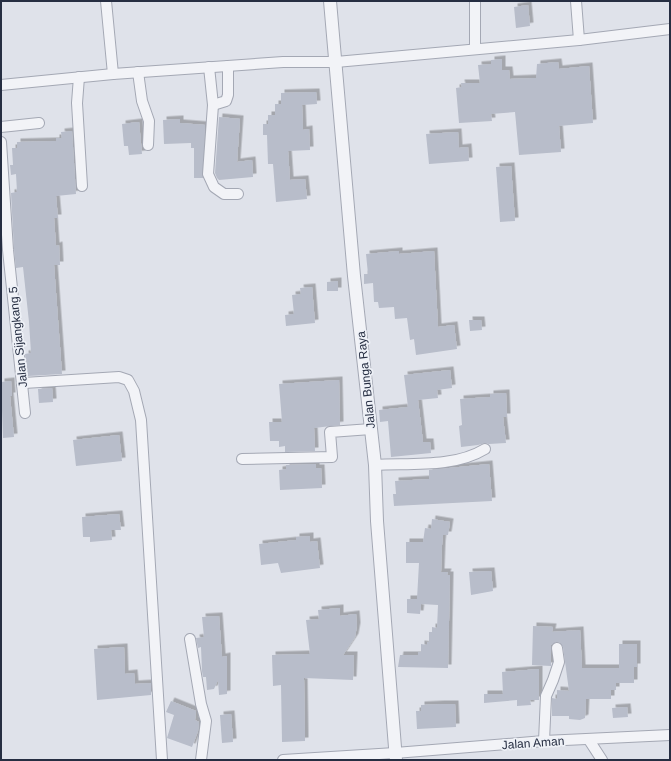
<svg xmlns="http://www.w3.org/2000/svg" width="671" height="761" font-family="Helvetica,sans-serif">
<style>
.building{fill:#b8bdca;filter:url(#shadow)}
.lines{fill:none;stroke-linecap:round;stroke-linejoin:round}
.minor-casing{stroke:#a4a8b4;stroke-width:12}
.tertiary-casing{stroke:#a4a8b4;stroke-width:14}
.minor{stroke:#f2f3f7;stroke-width:10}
.tertiary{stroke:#f2f3f7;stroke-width:12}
.labels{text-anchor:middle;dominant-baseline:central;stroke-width:3.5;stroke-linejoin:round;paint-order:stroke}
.street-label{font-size:12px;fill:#262e42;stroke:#eef1f7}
</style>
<defs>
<filter id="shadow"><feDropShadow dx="3.5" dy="-3.5" stdDeviation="0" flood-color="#0004"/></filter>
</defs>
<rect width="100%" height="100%" fill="#dfe2ea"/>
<g class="building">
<polygon points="528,5 530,26 516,28 514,7"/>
<polygon points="502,59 502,70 509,70 510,79 536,78 537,64 558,62 559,69 589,66 593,123 559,126 561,152 519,155 515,112 491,114 492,121 459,123 456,88 462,87 461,83 480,83 478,65 491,64 491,60"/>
<polygon points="316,92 317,104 302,105 303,130 309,129 310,150 288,151 290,180 305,179 307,199 276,202 273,164 268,164 267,135 263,135 263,124 268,124 268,115 275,115 275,104 281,104 281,93"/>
<polygon points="219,117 240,119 237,162 252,160 253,177 219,180 217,178 215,173"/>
<polygon points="180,119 180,123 205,125 203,178 194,178 194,148 191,148 191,143 164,144 163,120"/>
<polygon points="139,122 142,154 129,155 128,146 124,146 122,124"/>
<polygon points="72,131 76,194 56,196 58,218 54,218 56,246 59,245 60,265 54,265 62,374 28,376 25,354 31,353 29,322 23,267 16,268 14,249 11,193 17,192 16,174 11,175 10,165 13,165 12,148 17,148 17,142 56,141 56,138 62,138 61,132"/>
<polygon points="458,132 459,148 468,147 469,161 429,164 426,134"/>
<polygon points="511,166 515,221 500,222 496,167"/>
<polygon points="399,251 399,254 434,251 438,327 454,325 457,349 416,355 414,339 410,340 407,318 395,319 394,307 379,308 378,302 374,302 373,283 364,284 364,274 368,274 366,254"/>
<polygon points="338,281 338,291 327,291 327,282"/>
<polygon points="312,287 315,323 286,326 285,315 294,314 292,295 301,294 300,288"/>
<polygon points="469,320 481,320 482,330 470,331"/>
<polygon points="450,370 452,388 437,390 438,398 418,400 423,442 430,442 431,453 391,457 388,421 380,422 379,410 408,407 404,375"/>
<polygon points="339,380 340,425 314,428 315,451 285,452 285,446 279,447 279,441 270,441 269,422 282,422 279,384"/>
<polygon points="11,381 12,396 10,396 14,437 3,438 1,382"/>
<polygon points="52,388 53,402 39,403 38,389"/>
<polygon points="506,393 507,417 503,417 506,443 489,444 485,443 478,445 461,447 459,426 462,425 460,399 490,397 490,394"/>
<polygon points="119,435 122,461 76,466 73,440"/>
<polygon points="316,464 316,468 321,468 322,488 280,490 279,470 286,469 286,465"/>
<polygon points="489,464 492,501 394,506 393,494 396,494 395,481 429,479 429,470"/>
<polygon points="119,514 121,530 111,530 112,540 90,542 90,537 83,537 82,517"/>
<polygon points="432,519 450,522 448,535 443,535 442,545 441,572 448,572 447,575 450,575 448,668 398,667 400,655 418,655 418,652 421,652 421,644 427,645 427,642 429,642 429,632 432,632 432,627 437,628 438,605 421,604 420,614 407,613 407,599 417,599 419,563 406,563 406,542 423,542 425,528 431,529"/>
<polygon points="310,536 310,542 317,541 320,568 281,573 278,563 261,565 259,544 296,540 296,537"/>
<polygon points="491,571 493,591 471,595 469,572"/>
<polygon points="340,608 340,616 356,614 357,626 355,637 343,655 354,655 353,680 304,678 305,741 282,742 281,685 273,686 272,655 310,654 306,620 319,619 318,610"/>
<polygon points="219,616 222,657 227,656 227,694 219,695 218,680 214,689 207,690 206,677 203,677 202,671 201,647 198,648 196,638 204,637 202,617"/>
<polygon points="533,626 553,627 552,632 580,630 582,668 619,668 619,644 637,644 637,667 634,667 634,683 616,683 616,690 611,690 611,699 586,699 585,718 580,720 569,719 569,716 552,716 552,698 557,699 557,690 569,691 563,647 559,642 556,642 551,645 551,666 532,665"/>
<polygon points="124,647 125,674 134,673 135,684 151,683 151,695 97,700 94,649"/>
<polygon points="539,669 539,700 530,700 531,705 517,706 517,700 484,703 484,694 503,694 502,672"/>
<polygon points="171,701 196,711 195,720 199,722 198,731 192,747 167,738 174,715 166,712"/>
<polygon points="441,704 455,704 456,727 417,729 416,711 421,711 421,705"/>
<polygon points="627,707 628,717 613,718 612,708"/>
<polygon points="231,714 233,742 222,743 220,715"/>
</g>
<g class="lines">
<defs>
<g id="minor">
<polyline points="106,1 113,74"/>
<polyline points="576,1 579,40"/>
<polyline points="475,48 475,1"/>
<polyline points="209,67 213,105 208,174 214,187 224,194 238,194"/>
<polyline points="138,72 142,101 149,121 148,145"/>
<polyline points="79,77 77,103 82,186"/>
<polyline points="1,85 113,74 283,62 336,62 579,40 670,29"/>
<polyline points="213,105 226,101 228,95 228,66"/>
<polyline points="1,127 39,123"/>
<polyline points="1,142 8,250 25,413"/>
<polyline points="24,383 119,377 128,380 134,391 141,420 162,760"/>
<polyline points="242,459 332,457 330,432 371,429"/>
<path d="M375 465C410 463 454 468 485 449"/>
<polyline points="190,639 201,704 206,721 201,760"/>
<polyline points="589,740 602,760"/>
<polyline points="544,741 546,696 553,680 559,662 557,648"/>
<polyline points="283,760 395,753 544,741 670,735"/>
</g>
<polyline id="tertiary" points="330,1 354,276 375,465 377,521 396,760"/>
</defs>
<use href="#minor" class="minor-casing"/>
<use href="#tertiary" class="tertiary-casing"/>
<use href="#minor" class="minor"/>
<use href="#tertiary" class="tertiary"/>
</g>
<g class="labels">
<g class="street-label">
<text transform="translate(18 337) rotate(-96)">Jalan Sijangkang 5</text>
<text transform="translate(366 380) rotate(-96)">Jalan Bunga Raya</text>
<text transform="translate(533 743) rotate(-4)">Jalan Aman</text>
</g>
</g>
<rect width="671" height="761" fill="none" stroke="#262e42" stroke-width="4"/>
</svg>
